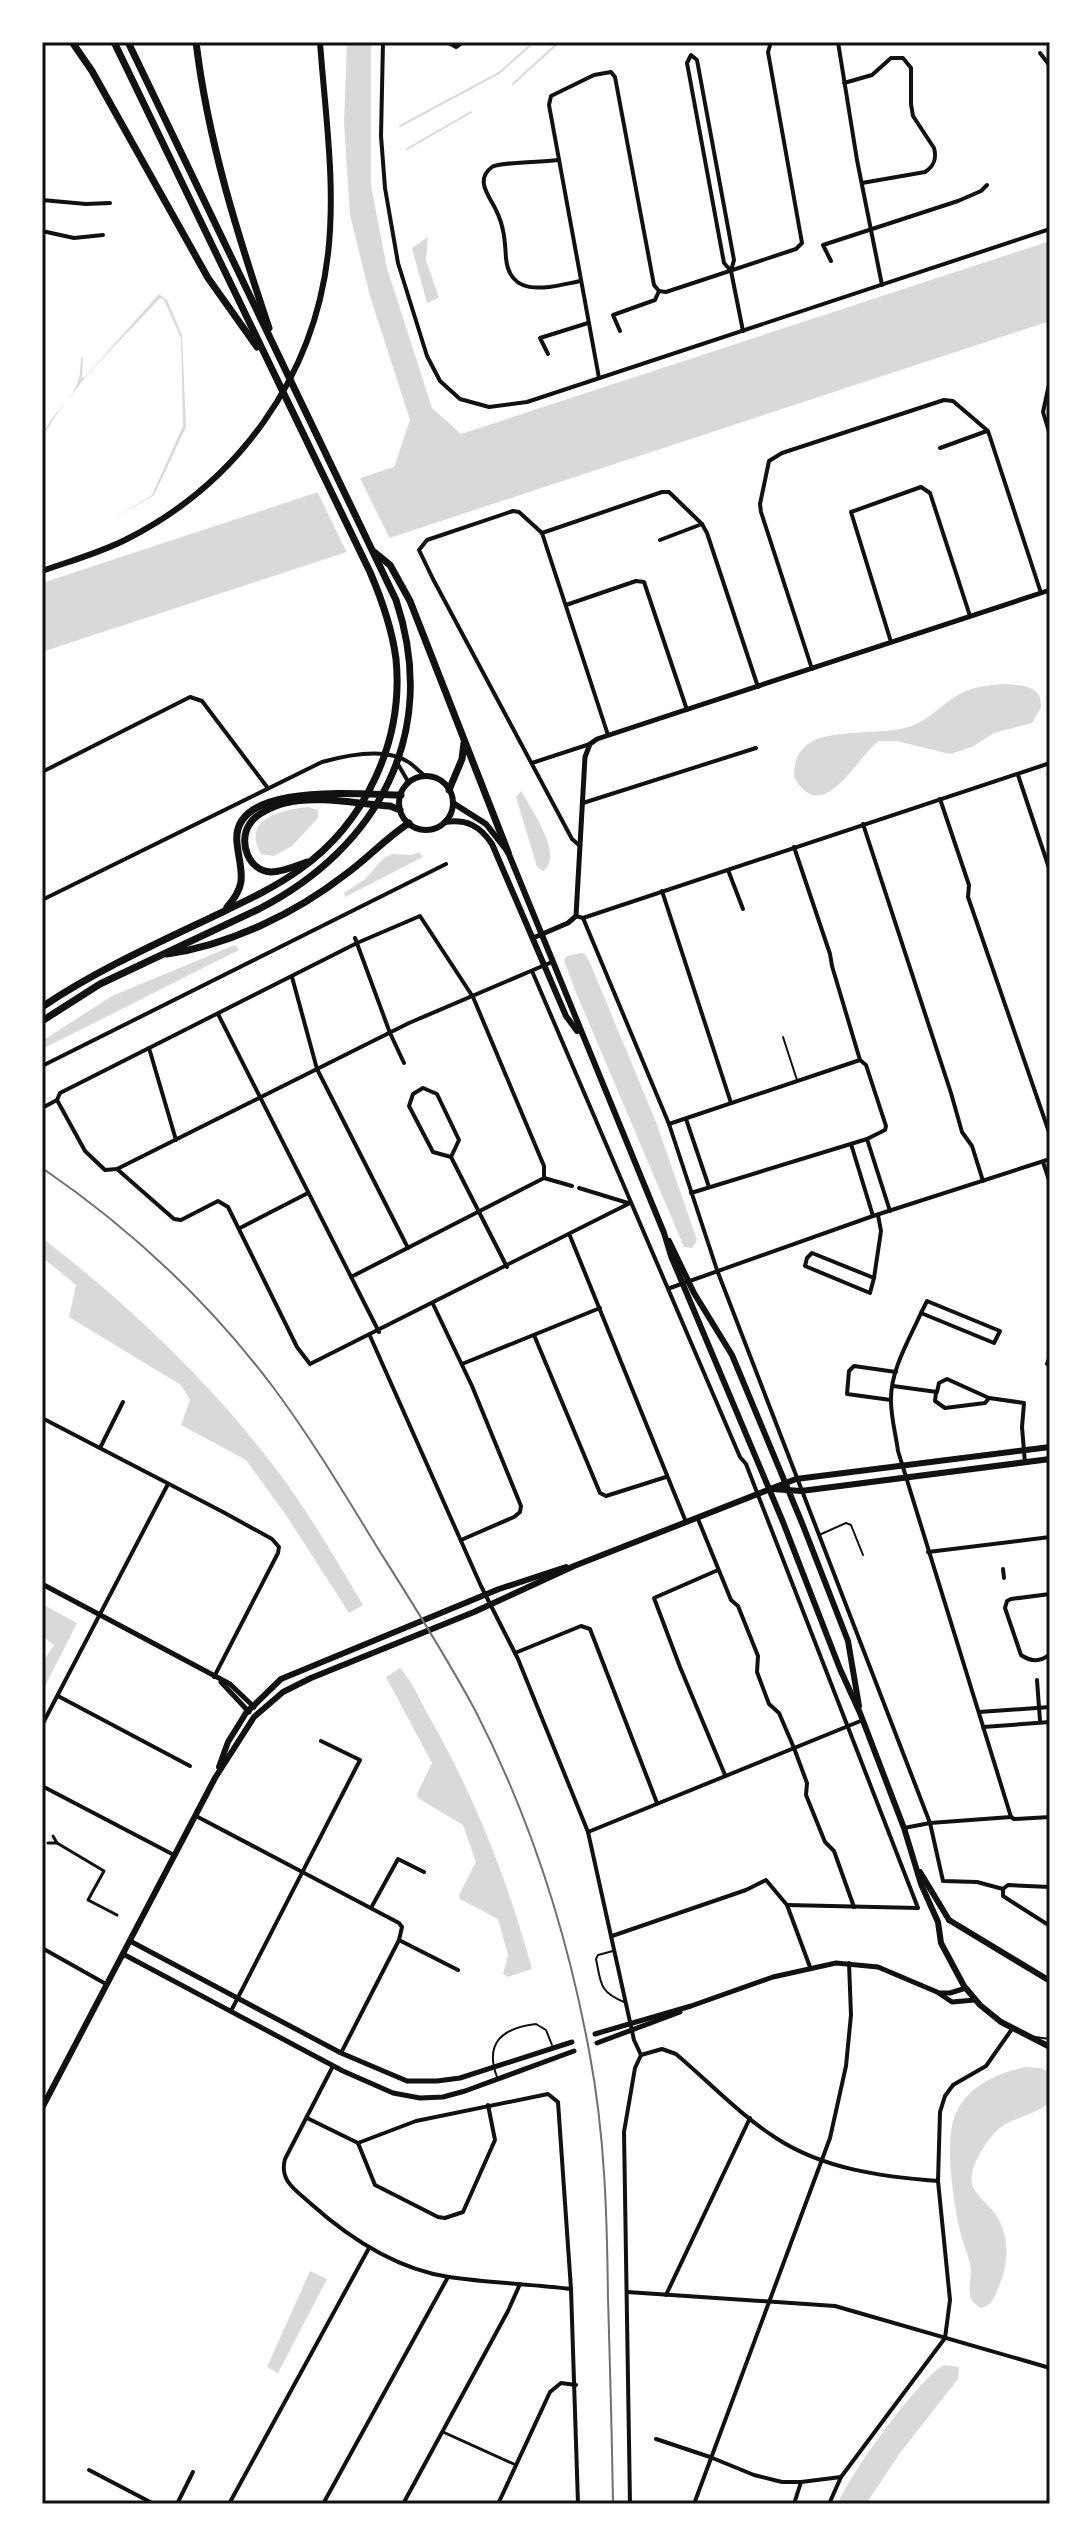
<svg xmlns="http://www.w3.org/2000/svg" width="1092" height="2546" font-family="Lora,serif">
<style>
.water{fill:#d9d9d9}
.pier{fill:#fff}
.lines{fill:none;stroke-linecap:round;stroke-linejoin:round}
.stream{stroke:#d9d9d9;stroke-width:2}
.service{stroke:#111;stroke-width:2}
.pedestrian{stroke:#111;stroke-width:3}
.minor{stroke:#111;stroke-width:4}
.tertiary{stroke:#111;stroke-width:5}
.secondary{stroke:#111;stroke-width:6}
.primary{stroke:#111;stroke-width:6}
.trunk{stroke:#111;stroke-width:7}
.rail{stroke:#707070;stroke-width:2}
.neatline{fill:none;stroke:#111;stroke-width:3}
</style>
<rect width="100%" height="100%" fill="#fff"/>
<g class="water">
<polygon points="347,42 371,42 371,186 387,268 432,408 461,434 1050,241 1050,321 42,652 42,583 394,467 410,420 370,296 350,215 344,123"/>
<polygon points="428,237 426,260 439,298 427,303 412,248"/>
<path d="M159 294 167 300 182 335 186 427 154 495 111 520 152 495 183 426 181 338 163 298 159 299C119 343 70 386 42 439 47 418 68 404 77 384 81 376 80 367 81 358H83L82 377 84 378Z"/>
<path d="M1006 684C1023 686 1042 685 1041 707L1032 723 994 733 972 747 950 754 897 741H879C857 756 823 829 794 777 794 761 798 749 813 741 834 730 880 734 905 728 925 723 937 709 953 698 969 687 986 685 1006 684Z"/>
<path d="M521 791C531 809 565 857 543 871L537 867 516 797Z"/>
<path d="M308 807 318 810V818L292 846 274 856 261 854C241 819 280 810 308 807Z"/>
<polygon points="419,852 423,857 345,897 344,893 364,880 384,858 392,854 412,855"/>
<polygon points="235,945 239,950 42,1049 42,1041 112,996"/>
<polygon points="581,953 585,954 590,963 656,1122 697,1240 692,1248 684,1247 575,990 564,960 567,956"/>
<path d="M42 1238C128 1304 207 1379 273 1465 307 1509 335 1558 363 1605L349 1613 286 1515 246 1460 181 1425 190 1400 181 1385 69 1317 76 1285 42 1257Z"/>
<polygon points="42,1604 77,1623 42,1692 42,1663 54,1645 42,1636"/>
<path d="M400 1668C413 1682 421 1703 431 1720 477 1802 507 1879 532 1969L508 1977 503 1974 508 1955 498 1919 460 1899 459 1895 476 1862 463 1825 418 1798 417 1794 432 1763 386 1677Z"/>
<path d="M1025 2067 1041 2068 1050 2073V2102C1035 2115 1015 2117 1001 2127 989 2136 974 2160 972 2174 968 2192 988 2202 996 2215 1010 2237 1009 2263 999 2286 995 2296 992 2306 981 2308 964 2299 971 2286 971 2270 970 2259 964 2246 961 2235 954 2204 943 2142 956 2113 968 2086 997 2073 1025 2067Z"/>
<polygon points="310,2271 327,2279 278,2373 267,2367"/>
<path d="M944 2365 959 2367 958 2379 900 2453 866 2504H838C849 2475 918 2379 944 2365Z"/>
</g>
<polygon class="pier" points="358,474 391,541 348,555 316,489"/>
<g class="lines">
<g class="stream">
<polyline points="513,84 559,42"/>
<polyline points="400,126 499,73 534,42"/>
<polyline points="407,149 471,112"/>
</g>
<g class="service">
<polyline points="42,125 43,122"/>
<polyline points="783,1037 797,1080"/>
<polyline points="819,1535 846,1523 851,1525 863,1555"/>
<path d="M613 1951 598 1955 596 1959C601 1983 599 1992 624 2002"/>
<polyline points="1035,2037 1050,2039"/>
<path d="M497 2077C484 2042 503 2028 536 2024L546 2030 552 2045"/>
</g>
<g class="pedestrian">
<polyline points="53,1836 57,1843"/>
<polyline points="48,1843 57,1843 104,1871 88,1900 117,1915"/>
<polyline points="443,2432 516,2465"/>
</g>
<g class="minor">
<polyline points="383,42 381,136 385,188 398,263 427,356 440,381 460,399 489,407 527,402 1050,229"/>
<polyline points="447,42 456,47 463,42"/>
<polyline points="838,42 857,160 882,285"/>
<polyline points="1040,53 1050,66"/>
<path d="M844 83 872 75 891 58H903L911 68V104L913 116 934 148C937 159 934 166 925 172L862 183"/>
<path d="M559 160C545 162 498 162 492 167 474 180 490 197 496 210 504 226 505 241 506 258 510 301 553 286 581 281"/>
<polyline points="42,200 86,204 110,203"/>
<polyline points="42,231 74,238 103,235"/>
<polyline points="831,261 823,245 958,201 981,191 987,185"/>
<polyline points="731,271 734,260 697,60 691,55 687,63 724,263 731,271 743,331"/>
<polyline points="620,331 613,315 655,300 659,291"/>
<polyline points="548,354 540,338 588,323"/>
<polyline points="599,378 549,105 551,96 594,75 611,72 615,77 654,285 659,291 666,292 796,249 802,243 768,52 771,42"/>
<polyline points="1050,380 1043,412 1050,435"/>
<polyline points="940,448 987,431"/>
<polyline points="542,533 662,492 669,492 702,524 707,533 758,687"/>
<polyline points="660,540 702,524"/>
<polyline points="566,605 636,581 644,582 687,710"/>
<polyline points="891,642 851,512 921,487 930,493 970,616"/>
<polyline points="812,669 761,512 760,504 769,461 782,453 944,400 953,401 988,431 1041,593"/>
<polyline points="396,761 409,783"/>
<polyline points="532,763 590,744"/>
<polyline points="42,772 190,697 202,701 267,787"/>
<polyline points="1018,775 1050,871"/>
<polyline points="940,799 969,885 968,897 1050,1135"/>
<polyline points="583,803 756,748"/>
<polyline points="863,824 951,1093 962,1132 972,1146 983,1181"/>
<polyline points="580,846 572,839 433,579 419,550 427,540 513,511 519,512 542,533 608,735"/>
<polyline points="728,870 743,909"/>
<polyline points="662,891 731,1103"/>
<path d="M42 900 322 762C347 755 388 747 410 763 415 767 420 772 425 776"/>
<polyline points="576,916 583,918 1050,763"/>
<polyline points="583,918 669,1124 717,1270 930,1823 943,1881 977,1882 1003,1889 1008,1885 1050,1887"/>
<polyline points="355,938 390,1033 404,1063"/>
<polyline points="532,971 740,1457 746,1464 918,1908 787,1905"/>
<polyline points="292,977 317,1069 408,1248"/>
<polyline points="218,1014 379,1332"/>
<polyline points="149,1048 176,1140"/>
<polyline points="42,1066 446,864"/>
<polygon points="423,1088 437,1094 459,1140 451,1157 433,1152 409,1106 413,1094"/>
<polyline points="57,1100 85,1151 105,1170 117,1169 409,1023 552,962"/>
<polyline points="42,1108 57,1100 60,1093 357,943 420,916 473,997 544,1166 544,1178"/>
<polyline points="686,1119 709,1187"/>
<polyline points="669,1124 860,1060"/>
<polyline points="867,1139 890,1211"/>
<polyline points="851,1144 873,1216"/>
<polyline points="451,1157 507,1267"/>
<polyline points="1043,1162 1050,1183"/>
<polyline points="117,1169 174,1219 181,1220 218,1201 228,1207 297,1347 310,1364 630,1203"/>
<polyline points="544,1178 572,1186"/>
<polyline points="579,1188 628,1203"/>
<polyline points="691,1193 867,1139 885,1130 886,1126 866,1065 860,1060 832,966 830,954 794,847"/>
<polyline points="240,1228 308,1193"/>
<polyline points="570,1236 686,1522"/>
<polygon points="812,1253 874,1278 870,1293 805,1266 807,1258"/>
<polyline points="351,1277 544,1178"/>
<polyline points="874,1278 881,1231 878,1215"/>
<polyline points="670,1288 873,1216 1050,1159"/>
<polygon points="927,1301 1000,1331 994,1343 921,1313"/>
<polyline points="433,1304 472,1386 521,1506 520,1512 514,1517 461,1540"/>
<path d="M921 1313C909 1340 890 1371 891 1401 891 1418 896 1435 898 1451L1011 1817"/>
<polyline points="534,1335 600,1493 606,1496 666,1477"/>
<polyline points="370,1336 481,1586 518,1659 588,1832 634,2040 641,2055"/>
<polyline points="1050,1356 1047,1364 1050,1365"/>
<polyline points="462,1364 600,1308"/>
<polyline points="893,1386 937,1392 939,1383 947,1379 989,1398 1024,1403 1022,1427 1025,1463"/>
<polyline points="936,1393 935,1401 945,1408 985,1403 989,1398"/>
<polyline points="891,1400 847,1394 849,1371 854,1366 896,1372"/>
<polyline points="42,1418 223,1512 272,1539 279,1547 278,1553 214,1677"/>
<polyline points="100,1448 123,1402"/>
<polyline points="698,1519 731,1600 738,1606 758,1656 757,1672 769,1704 779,1713 794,1748 807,1783 806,1795 825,1842 834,1851 854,1907"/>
<polyline points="928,1552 1050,1537"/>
<polyline points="1003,1569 1004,1578"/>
<polyline points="718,1570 654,1598 680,1667 725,1775"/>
<path d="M1050 1594 1011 1599 1007 1601 1005 1608 1021 1655C1031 1662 1041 1662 1050 1654"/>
<polyline points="515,1653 581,1626 590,1629 657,1803"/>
<polyline points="1037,1680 1040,1721"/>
<polyline points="58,1696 190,1766"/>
<polyline points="979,1712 1050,1707"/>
<polyline points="42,1725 168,1484"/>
<polyline points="983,1727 1050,1722"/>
<polyline points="42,1786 174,1855"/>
<polyline points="196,1816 399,1923 402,1927 399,1940 458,1970"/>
<polyline points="904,1828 930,1823 1011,1817 1014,1819 1050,1817"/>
<polyline points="588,1832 863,1720"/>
<polyline points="1003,1889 1003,1896 1050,1926"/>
<polyline points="371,1908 398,1859 424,1872"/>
<polyline points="612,1936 746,1890 766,1880 787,1905 810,1967"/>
<polyline points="42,1948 106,1984"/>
<polyline points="231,2011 360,1760 321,1741"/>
<polyline points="341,2053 399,1940"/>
<path d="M641 2055 662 2049 676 2054C709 2082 740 2115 776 2138 823 2169 883 2177 938 2181"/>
<path d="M333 2066 285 2159C279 2181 296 2190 310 2203 349 2238 396 2269 449 2277 489 2283 531 2284 571 2289"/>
<polyline points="307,2118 358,2143"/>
<polyline points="358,2143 416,2121 548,2094 558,2102 571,2289 578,2504"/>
<polyline points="358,2143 375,2185 438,2217 445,2218 463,2212 495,2140 488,2105"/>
<polyline points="627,2292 835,2306 1050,2368"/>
<polyline points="666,2295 750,2118"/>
<polyline points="656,2439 710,2457 754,2475 782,2482 801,2482 841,2477"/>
<polyline points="89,2470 154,2504"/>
<polyline points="177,2504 193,2472"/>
<polyline points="229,2504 369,2248"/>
<polyline points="323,2504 448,2277"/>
<polyline points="403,2504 508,2311 520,2284"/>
<polyline points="498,2504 550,2392 561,2383 576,2385"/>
<polyline points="630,2504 624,2132 635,2068 641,2055"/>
<polyline points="694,2504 830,2138 846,2066 851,2015 849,1963"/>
<polyline points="794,2504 801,2482"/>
<polyline points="829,2504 841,2477 945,2338 950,2300 938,2181 940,2112 945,2096 953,2085 986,2066 1012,2029"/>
</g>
<g class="tertiary">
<polyline points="533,938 568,923 576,916 585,757 590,744 597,739 1050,590"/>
<polyline points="42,1584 230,1684 254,1707"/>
<polyline points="221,1682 249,1712"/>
<polyline points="130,1941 341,2053 407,2081 437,2081 460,2078 572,2042"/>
<polyline points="123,1954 343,2071 393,2093 420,2098 443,2097 465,2091 574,2051"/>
<polyline points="940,1993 950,1993 966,1988"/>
<polyline points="595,2034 691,2006 773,1977 836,1963 878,1967 937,1992 952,2002 975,2000"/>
<polyline points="597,2043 680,2012"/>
</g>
<g class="secondary">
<circle cx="426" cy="803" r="27"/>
<polyline points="453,803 486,824 508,852 664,1233 671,1256 783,1522 840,1669 860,1713 904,1828 921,1884 938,1922 941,1943 964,1986 980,2005 1001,2022 1050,2047"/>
<path d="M445 822C467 819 480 826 492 844L566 1016 577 1031"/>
<polyline points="669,1241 694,1293 732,1355 802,1523 848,1641 859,1706"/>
<polyline points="772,1489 801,1491 1050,1459"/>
<polyline points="219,1767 228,1742 246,1713 281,1679 499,1589 566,1567"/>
<polyline points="920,1872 949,1920"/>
<polyline points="949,1920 1050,1981"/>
<polyline points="42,2108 215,1778 254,1717 283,1692 311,1678 474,1612 574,1566 796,1479 1050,1447"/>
</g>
<path class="primary" d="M42 571C70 561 100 553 127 539 238 483 314 377 328 254 336 184 325 112 320 42"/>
<g class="trunk">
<polyline points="72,42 92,71 208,278 257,347"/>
<path d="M196 42C208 141 237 233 269 328"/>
<polyline points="374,552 390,565 410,601 508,852"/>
<polyline points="449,790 462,759 464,743"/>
<path d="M307 862C296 866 283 872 271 872 249 871 238 843 249 825 256 813 272 807 285 803 318 795 357 804 390 806L400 810"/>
<path d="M227 907C249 883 240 871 237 843 230 780 365 795 401 795"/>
<path d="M167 954C230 945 296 913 346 874 368 858 386 838 409 823"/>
<path d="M42 1007C94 972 151 946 208 919 239 904 271 890 299 870 366 823 404 740 396 659 392 628 382 600 370 572L114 42"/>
<path d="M42 1021 100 984 259 909C379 847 440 733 396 600L128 42"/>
</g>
<path class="rail" d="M42 1168C130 1228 209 1302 273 1387 311 1438 344 1493 377 1547 411 1601 445 1654 475 1710 531 1819 568 1935 590 2056 605 2136 607 2217 608 2298 610 2367 612 2435 613 2504"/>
</g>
<rect width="1092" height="2546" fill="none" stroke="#ffffff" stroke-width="88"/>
<rect x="44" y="44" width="1004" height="2458" class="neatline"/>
</svg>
